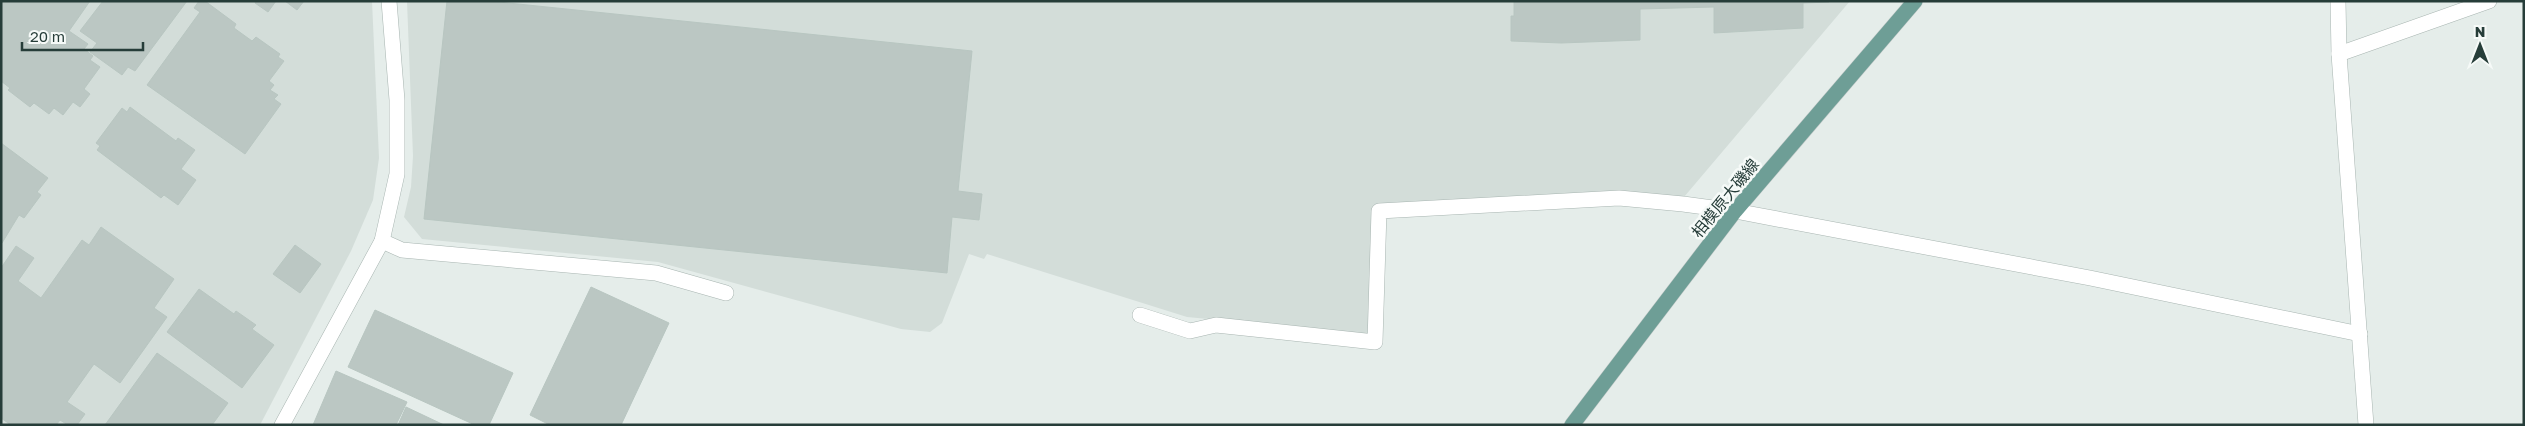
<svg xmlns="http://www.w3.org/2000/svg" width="2525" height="426" font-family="'Golos Text','Noto Sans JP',sans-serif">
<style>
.built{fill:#d3ddd9}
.building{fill:#bbc7c3;stroke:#b8c6c1}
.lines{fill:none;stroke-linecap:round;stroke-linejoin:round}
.lane-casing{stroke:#a8b5b1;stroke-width:16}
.street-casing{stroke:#a8b5b1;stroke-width:16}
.primary-casing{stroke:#c2c9c8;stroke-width:16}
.lane{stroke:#fff;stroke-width:15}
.street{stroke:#fff;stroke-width:15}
.primary{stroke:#6e9e96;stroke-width:15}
.labels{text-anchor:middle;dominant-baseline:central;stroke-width:5;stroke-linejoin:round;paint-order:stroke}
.street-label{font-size:16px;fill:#263d39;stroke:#f6faf8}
</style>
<rect width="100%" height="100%" fill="#e5edea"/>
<g class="built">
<polygon points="1,1 372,1 379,158 373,200 351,251 260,425 1,425"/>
<polygon points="407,1 1850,1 1684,197 1374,206 1369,334 1187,317 987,254 984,259 969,254 942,323 930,332 901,329 658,262 422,239 404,217 411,187 413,156"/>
</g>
<g class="building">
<polygon points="1,1 90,1 69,31 88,44 84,49 93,56 90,60 100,67 84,89 90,94 80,107 73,102 63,115 54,108 49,114 34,103 30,107 8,90 10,88 1,81"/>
<polygon points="103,1 187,1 135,71 128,67 122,75 90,52 97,43 80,31"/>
<polygon points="199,1 205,1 236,24 234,28 252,41 256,37 280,54 278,57 284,61 269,81 274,85 270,90 278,95 274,99 281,104 245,154 147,85 200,12 194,8"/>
<polygon points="256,1 276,1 268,12 255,3"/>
<polygon points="285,1 304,1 297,10"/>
<polygon points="447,1 489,1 972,51 958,191 982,194 979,220 952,217 947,273 424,219"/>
<polygon points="1514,1 1829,1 1829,2 1803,3 1803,28 1714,33 1714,7 1640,9 1640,40 1561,43 1511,41 1511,16 1514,16"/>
<polygon points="130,107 176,141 178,138 195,150 181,169 196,180 178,205 164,195 161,198 97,150 100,146 96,143 122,108 127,112"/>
<polygon points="1,143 48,178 37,192 41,195 24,218 19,215 2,243"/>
<polygon points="101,227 174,279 154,308 167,317 120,383 94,364 67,402 85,414 77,425 68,425 60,420 56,425 11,425 1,418 1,268 16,246 34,258 18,281 41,298 82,240 89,245"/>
<polygon points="295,245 321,264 300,293 273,274"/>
<polygon points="591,287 669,323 621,425 550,425 530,415"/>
<polygon points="199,289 234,314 236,311 256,325 252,329 274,345 242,388 167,332"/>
<polygon points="375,310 513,373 489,425 475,425 348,367"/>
<polygon points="157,353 228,403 212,425 105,425"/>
<polygon points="336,371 407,402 396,425 313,425"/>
<polygon points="406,407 444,425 398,425"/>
</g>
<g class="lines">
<defs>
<g id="lane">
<polyline points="2339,54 2489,1"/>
<polyline points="382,241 402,250 656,273 726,293"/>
<polyline points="1140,315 1190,331 1216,325 1375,342 1379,211 1619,198 1683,204 1735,211 2090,278 2360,334"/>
</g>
<g id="street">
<polyline points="2338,1 2339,54 2366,425"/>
<polyline points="282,425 382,241 397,174 397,100 389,1"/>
</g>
<polyline id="primary" points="1572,425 1735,211 1915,1"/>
</defs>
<use href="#lane" class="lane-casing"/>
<use href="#street" class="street-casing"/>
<use href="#primary" class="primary-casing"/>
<use href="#lane" class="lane"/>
<use href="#street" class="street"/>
<use href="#primary" class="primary"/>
</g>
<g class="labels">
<g class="street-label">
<text transform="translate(1725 198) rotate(-51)">相模原大磯線</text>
</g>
</g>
<rect width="2525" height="426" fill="none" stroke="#263d39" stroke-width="5"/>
<g transform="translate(2480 45)" stroke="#f6faf8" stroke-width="4" paint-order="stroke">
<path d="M0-4L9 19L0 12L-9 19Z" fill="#263d39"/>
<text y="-8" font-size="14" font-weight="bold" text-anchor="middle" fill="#263d39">N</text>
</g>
<path d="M22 42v8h121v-8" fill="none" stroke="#263d39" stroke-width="2.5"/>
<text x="30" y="42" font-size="15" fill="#263d39" stroke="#f6faf8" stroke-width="4" paint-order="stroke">20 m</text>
</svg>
